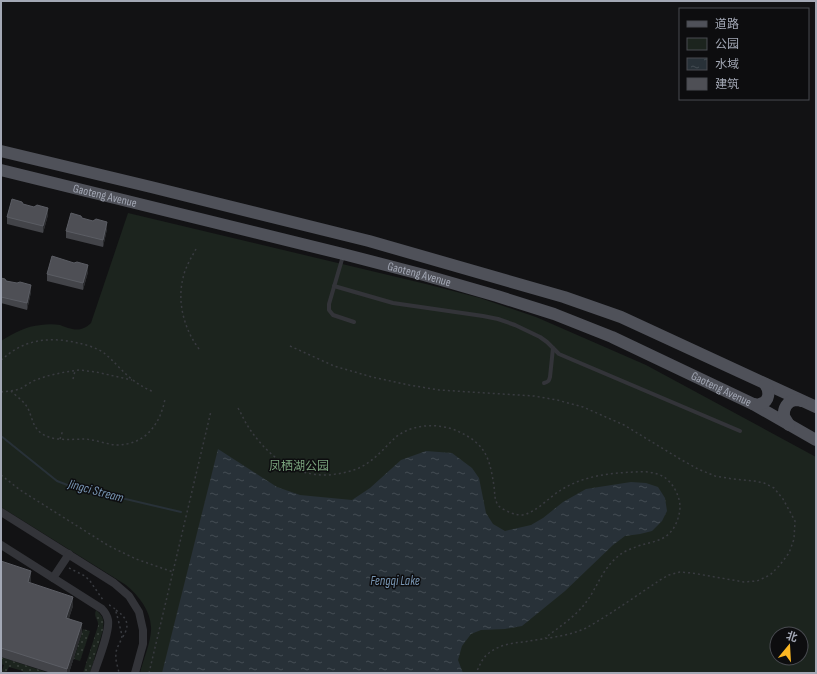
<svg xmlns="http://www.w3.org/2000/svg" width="817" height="674" font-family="'Sofia Sans Condensed','Noto Sans SC',sans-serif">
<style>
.grass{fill:url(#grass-dots)}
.green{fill:#1c241e;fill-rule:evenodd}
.water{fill:url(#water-ripples)}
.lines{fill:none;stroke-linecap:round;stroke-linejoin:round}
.stream{stroke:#283138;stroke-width:2}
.path{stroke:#393b40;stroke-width:1.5;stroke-dasharray:2 3;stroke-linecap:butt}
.service{stroke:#333439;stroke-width:4}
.minor{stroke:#333439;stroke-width:8}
.primary{stroke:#4f5159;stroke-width:12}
.wall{fill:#434449}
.shaded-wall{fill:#2b2c2f}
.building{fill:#4e4f55;stroke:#5b5d64}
.labels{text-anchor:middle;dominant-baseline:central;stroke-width:3;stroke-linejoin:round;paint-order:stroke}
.street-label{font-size:12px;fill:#a3a8b5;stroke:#0d0d0f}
.park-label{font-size:12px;fill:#79a27c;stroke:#0d0d0f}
.water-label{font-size:13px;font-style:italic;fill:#7896b3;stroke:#0d0d0f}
</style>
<defs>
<pattern id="grass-dots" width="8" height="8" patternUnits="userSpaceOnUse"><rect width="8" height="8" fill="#1c241e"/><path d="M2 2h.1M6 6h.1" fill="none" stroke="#3a413c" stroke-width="1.8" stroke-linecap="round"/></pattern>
<pattern id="water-ripples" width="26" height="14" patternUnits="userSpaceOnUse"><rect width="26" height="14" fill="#283138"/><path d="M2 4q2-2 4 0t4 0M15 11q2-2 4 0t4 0" fill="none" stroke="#444c53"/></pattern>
</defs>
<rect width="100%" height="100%" fill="#121214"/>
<g class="grass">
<path d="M96 610C104 617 104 620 103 630L90 673H83L98 626C99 619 93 618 96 610Z"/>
<polygon points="83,629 90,631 80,661 74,659"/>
<polygon points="1,657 49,673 22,673 23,671 9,667 6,673 1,673 4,665 1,664"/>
</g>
<path class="green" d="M128 213 426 284 480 298 536 317 646 365 816 457V673H140C143 660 152 640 151 627 150 610 139 596 126 585L1 507V341C14 333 26 326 41 325 47 324 54 324 60 325 66 327 74 331 81 329 85 328 88 326 91 323ZM777 634H801V658H777Z"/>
<polygon class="water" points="218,449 277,487 300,495 352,500 370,488 401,460 426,451 452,453 472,468 479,478 486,513 493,524 505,531 531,525 543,518 563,502 586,489 631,482 646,483 658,487 665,498 667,511 662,521 652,531 640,534 625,536 613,545 565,591 522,626 505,629 481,630 471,634 462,646 458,660 463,673 162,673"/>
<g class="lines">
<polyline class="stream" points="1,436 57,481 70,486 181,512"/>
<g class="path">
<path d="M196 249C191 258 185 268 183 278 177 302 184 329 199 349"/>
<path d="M290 346 334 366 372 377 409 385 439 390 534 396 557 400 583 407 624 425 680 459 698 469 715 476 733 479 754 481 764 483 774 488 783 499 795 521 794 539 789 553 779 566 770 575 757 581 744 582 692 573 680 572 669 575 660 580C636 596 611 614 586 628 567 637 544 638 524 642 511 643 499 645 489 653 482 658 480 665 476 673"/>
<path d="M1 360C6 356 11 352 16 349 35 338 58 338 78 343 87 345 97 348 104 353 113 360 120 369 128 376 136 383 144 388 154 392"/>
<polyline points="73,379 75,371"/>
<path d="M11 391C15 395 21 399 25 404 32 412 31 426 41 433 53 442 72 439 86 439 96 440 106 444 116 445 145 445 160 425 165 399"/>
<polyline points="1,392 11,391 20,389 33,381 47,376 65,372 79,370 96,372 132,380"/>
<path d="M238 408C242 415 245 422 249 428 268 456 293 476 328 475 339 474 351 472 361 467 375 460 385 447 396 437 412 424 437 423 455 430 465 434 477 441 483 450 490 460 492 474 494 486 495 493 494 499 498 505 501 509 507 511 511 513 515 514 518 515 522 515 536 513 549 497 561 490 583 476 609 473 635 472 644 471 656 472 664 477 673 483 680 496 680 507 680 514 677 523 673 529 663 543 650 541 636 547 629 549 621 553 616 558 601 571 596 591 583 606 573 618 558 628 545 638"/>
<polyline points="60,439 63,430"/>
<polyline points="1,475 20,490 109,546 136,559 173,572"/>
<polyline points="69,568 85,576 90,581 103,600"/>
<path d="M109 605C110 605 114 608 115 609 116 610 122 635 122 636 121 643 116 647 116 654 115 660 118 667 119 673"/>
<path d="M116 610C127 618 131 625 122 638"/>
<polyline points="149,673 211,411"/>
</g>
<g class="service">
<polyline points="343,256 329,304 329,310 333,315 354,322"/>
<polyline points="334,286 393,303 483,316 498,319 515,325 540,337 547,342 559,354 566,357 740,431"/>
<path d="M544 383C548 382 549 381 550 377L553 348"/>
</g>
<g class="minor">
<polyline points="1,512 114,583 129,596 139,612 143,630 143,644 135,673"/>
<path d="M1 545 102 609C105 612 107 615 108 620 110 631 98 661 94 673"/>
<polyline points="53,578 69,554"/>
</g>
<g class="primary">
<polyline points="1,151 151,187 369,241 564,297 621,317 816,407"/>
<path id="s1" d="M1 170 343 254 424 275 497 296 554 314 612 337 753 404 816 440"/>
<path d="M753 404C755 404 758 405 760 404 770 402 770 391 765 384"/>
<path d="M789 425C788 422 785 419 784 416 783 409 787 401 795 400 797 400 799 400 801 401"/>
</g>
</g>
<g class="wall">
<polygon points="23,204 48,215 43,233 7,224 7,217"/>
<polygon points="82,218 107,229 103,247 66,238 66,231"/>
<polygon points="88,272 83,290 47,281 47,274"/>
<polygon points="1,278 31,292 27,310 1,303"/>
<polygon points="1,561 31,580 30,583 73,606 69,618 82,632 69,673 51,673 1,657"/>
</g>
<g class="shaded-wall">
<polygon points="48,208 48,215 43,233 43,226"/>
<polygon points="107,222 107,229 103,247 103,240"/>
<polygon points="88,265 88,272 83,290 83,283"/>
<polygon points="31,285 31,292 27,310 27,303"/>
<polygon points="31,571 31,580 28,591 28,582"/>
<polygon points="73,597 73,606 66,627 66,618"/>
<polygon points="82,623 82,632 69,673 67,673 67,669"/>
</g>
<g class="building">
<polygon points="12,199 22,202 23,204 34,207 37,205 48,208 43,226 7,217"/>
<polygon points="71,213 81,216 82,218 93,221 96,219 107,222 103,240 66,231"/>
<polygon points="52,256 74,263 77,262 88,265 83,283 47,274"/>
<polygon points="1,278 5,279 6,281 17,283 20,282 31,285 27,303 1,297"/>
<polygon points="1,561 31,571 28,582 73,597 66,618 82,623 67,669 1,648"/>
</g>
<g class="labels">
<g class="street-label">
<text stroke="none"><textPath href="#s1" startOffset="107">Gaoteng Avenue</textPath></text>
<text stroke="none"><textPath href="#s1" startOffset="431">Gaoteng Avenue</textPath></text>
<text stroke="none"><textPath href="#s1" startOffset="755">Gaoteng Avenue</textPath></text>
</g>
<g class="park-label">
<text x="299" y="466">凤栖湖公园</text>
</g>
<g class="water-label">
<text transform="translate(96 491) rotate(15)">Jingci Stream</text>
<text x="395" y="581">Fengqi Lake</text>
</g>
</g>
<rect width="817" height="674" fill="none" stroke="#a3a8b5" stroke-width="4"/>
<rect x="679" y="8" width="130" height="92" fill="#0d0d0f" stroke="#494b51"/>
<rect x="687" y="21" width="20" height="6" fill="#4f5159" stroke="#494b51"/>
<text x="715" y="28" font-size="12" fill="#a3a8b5">道路</text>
<rect x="687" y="38" width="20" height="12" fill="#1c241e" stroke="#494b51"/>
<text x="715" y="48" font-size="12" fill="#a3a8b5">公园</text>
<rect x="687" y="58" width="20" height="12" fill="url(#water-ripples)" stroke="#494b51"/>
<text x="715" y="68" font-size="12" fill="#a3a8b5">水域</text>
<rect x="687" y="78" width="20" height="12" fill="#4e4f55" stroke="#494b51"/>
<text x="715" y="88" font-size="12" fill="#a3a8b5">建筑</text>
<g transform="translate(789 646) rotate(18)"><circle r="19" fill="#0d0d0f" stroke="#494b51"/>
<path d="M0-3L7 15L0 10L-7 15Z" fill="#fbb723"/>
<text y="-6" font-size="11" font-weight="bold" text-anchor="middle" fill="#a3a8b5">北</text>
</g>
</svg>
